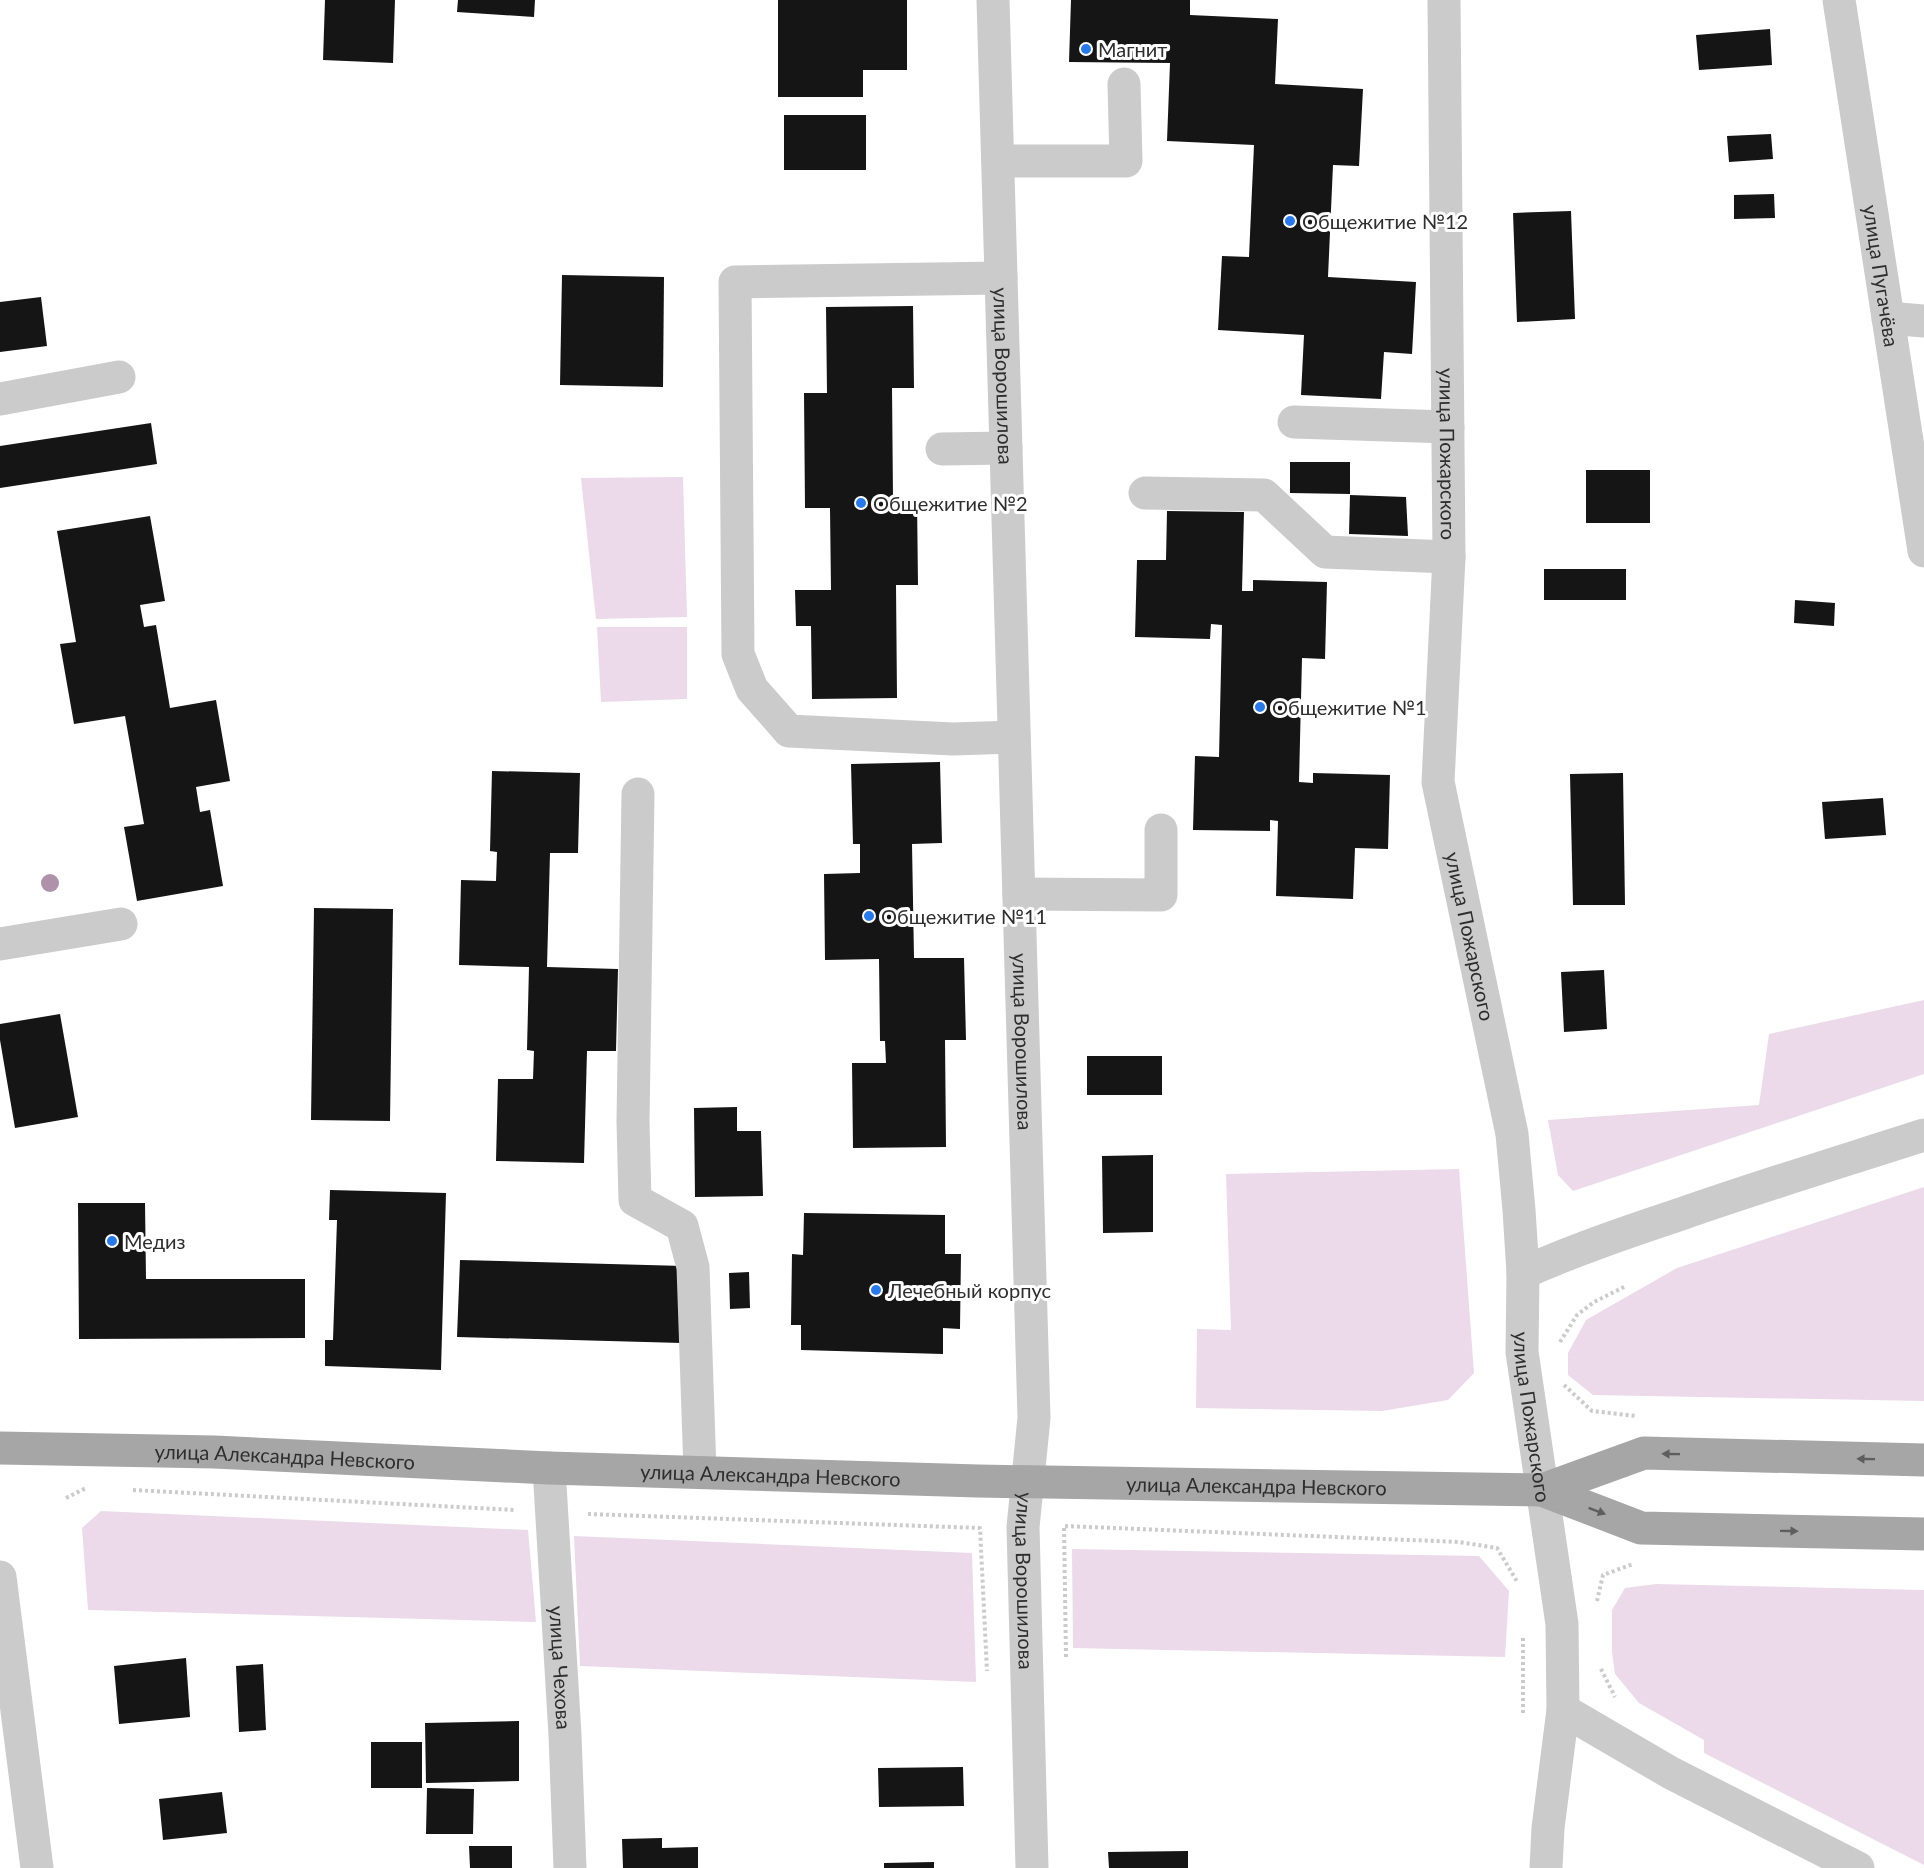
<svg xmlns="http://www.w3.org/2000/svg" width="1924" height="1868" font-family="Lato,sans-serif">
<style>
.green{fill:#ecdaea}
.building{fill:#151515}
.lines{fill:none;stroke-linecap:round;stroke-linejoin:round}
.path{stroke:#cbcbcb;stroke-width:4;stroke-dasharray:3 3;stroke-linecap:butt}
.minor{stroke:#cbcbcb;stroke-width:33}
.major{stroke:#a6a6a6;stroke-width:33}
.tree{fill:#ae92a9}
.oneway{fill:#5e5e5e}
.poi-dot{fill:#277aed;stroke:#fff;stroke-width:2}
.labels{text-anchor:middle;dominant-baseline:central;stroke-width:6;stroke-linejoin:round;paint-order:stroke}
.poi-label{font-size:20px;fill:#2e2e2e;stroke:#fff;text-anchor:start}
.street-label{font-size:20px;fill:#2e2e2e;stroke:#fff}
</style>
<rect width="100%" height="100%" fill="#fff"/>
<g class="green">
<polygon points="683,477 687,617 596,619 581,478"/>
<polygon points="597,627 687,627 687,699 601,702"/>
<polygon points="1924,1000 1924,1074 1573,1191 1558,1175 1548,1120 1759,1105 1769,1034"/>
<polygon points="1459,1169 1474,1373 1448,1400 1382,1411 1196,1408 1197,1329 1231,1330 1226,1174"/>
<polygon points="1924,1187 1924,1401 1593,1395 1568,1375 1568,1353 1586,1320 1677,1268"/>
<polygon points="101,1511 528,1530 536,1622 88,1610 82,1528"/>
<polygon points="574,1536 972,1553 976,1682 580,1666"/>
<polygon points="1072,1549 1479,1556 1509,1591 1505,1657 1073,1648"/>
<polygon points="1656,1584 1924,1590 1924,1865 1704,1753 1704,1740 1639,1703 1615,1674 1612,1652 1612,1610 1625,1588"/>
</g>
<g class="building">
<polygon points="325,0 395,0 393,63 323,60"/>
<polygon points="458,0 535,0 534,17 457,12"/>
<polygon points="778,0 907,0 907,70 863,70 863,97 778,97"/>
<polygon points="1071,0 1190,0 1190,15 1278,19 1275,84 1363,89 1359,166 1333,165 1328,277 1416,282 1412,354 1384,352 1381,399 1301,395 1304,335 1218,330 1222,256 1249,257 1254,145 1167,141 1170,63 1069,62"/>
<polygon points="1770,29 1772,65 1699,70 1696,35"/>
<rect x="784" y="115" width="82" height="55"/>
<polygon points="1771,134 1773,159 1729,162 1727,136"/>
<polygon points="1774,194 1775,218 1734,219 1734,195"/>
<polygon points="1571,211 1575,319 1517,322 1513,213"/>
<polygon points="562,275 664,277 663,387 560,385"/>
<polygon points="41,297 47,346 0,352 0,302"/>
<polygon points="913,306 914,388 892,388 893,499 917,499 918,585 896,585 897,698 812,699 811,626 796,626 795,590 831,590 830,508 805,508 804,393 827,393 826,307"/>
<polygon points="151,423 157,464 0,488 0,446"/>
<polygon points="1290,462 1350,462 1350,494 1290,493"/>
<rect x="1586" y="470" width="64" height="53"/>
<polygon points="1350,495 1406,497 1408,536 1349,534"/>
<polygon points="1167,511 1244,512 1242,591 1253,591 1253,580 1327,582 1325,659 1302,658 1299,782 1313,783 1313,773 1390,775 1388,849 1355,848 1353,899 1276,896 1278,821 1270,820 1270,831 1193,830 1195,756 1219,757 1222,625 1211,624 1210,639 1135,637 1137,560 1166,560"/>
<polygon points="150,516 165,601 140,605 144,627 156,625 170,708 216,700 230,781 196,787 200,812 210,810 223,886 137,901 124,827 144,824 125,716 74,724 60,644 76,642 57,531"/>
<rect x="1544" y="569" width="82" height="31"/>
<polygon points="1795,600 1835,603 1834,626 1794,623"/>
<polygon points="940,762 942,843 912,844 914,958 964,958 966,1040 945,1040 946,1147 853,1148 852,1063 886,1063 885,1041 880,1041 879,959 825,960 824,874 860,873 860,844 853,844 851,764"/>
<polygon points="492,771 580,773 578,853 550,853 547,967 618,969 616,1051 587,1051 584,1163 496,1161 498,1079 533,1079 534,1051 527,1050 529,967 459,965 461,880 496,881 497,852 490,851"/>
<polygon points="1623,773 1625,905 1573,905 1570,774"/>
<polygon points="1883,798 1886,835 1825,839 1822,802"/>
<polygon points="314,908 393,909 390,1121 311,1120"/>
<polygon points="1604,970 1607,1029 1564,1032 1561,972"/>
<polygon points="60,1014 78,1117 15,1128 0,1040 0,1024"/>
<rect x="1087" y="1056" width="75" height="39"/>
<polygon points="737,1107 737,1131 761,1131 763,1196 695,1197 694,1108"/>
<polygon points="1153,1155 1153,1232 1103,1233 1102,1156"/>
<polygon points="330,1190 446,1193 441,1370 325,1366 325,1340 333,1340 337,1220 329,1220"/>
<polygon points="78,1203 145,1203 146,1279 305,1279 305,1338 79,1339"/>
<polygon points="804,1213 945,1215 945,1254 961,1254 960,1329 943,1328 943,1354 801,1350 801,1325 791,1325 792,1254 803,1255"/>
<polygon points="460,1260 684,1266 682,1343 457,1337"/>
<polygon points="749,1272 750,1308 730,1309 729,1273"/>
<polygon points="186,1658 190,1717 119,1724 114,1666"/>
<polygon points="263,1664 266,1730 239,1732 236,1666"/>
<polygon points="519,1721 519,1781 426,1783 425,1723"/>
<rect x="371" y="1742" width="51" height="46"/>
<polygon points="963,1767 964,1806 879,1807 878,1768"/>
<polygon points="427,1788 474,1789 473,1834 426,1834"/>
<polygon points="222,1792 227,1833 163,1840 159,1799"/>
<polygon points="662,1838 662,1848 698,1847 698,1868 623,1868 622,1839"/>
<polygon points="469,1846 512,1846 512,1868 470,1868"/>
<polygon points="1188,1851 1188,1868 1109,1868 1108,1852"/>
<polygon points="934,1862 934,1868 884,1868 884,1863"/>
</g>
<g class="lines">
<g class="path">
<polyline points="1560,1342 1577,1315 1594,1302 1626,1286"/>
<polyline points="1564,1385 1592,1411 1636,1416"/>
<polyline points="133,1490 515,1510"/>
<polyline points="66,1498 86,1488"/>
<polyline points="588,1514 980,1528 987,1671"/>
<polyline points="1597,1601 1603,1575 1633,1564"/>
<polyline points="1523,1638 1523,1714"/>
<polyline points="1066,1657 1064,1526 1459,1542 1497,1548 1518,1583"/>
<polyline points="1601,1669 1615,1697"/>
</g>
<g class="minor">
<path id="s1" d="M993 0 1034 1418 1023 1527 1032 1868"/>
<path id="s2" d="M1444 0 1449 557 1438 782 1512 1134 1519 1210 1523 1273 1522 1352 1562 1624 1563 1710 1548 1828 1546 1868"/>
<path id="s3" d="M1839 0 1924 551"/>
<polyline points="998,161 1126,161 1124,84"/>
<polyline points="1001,278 735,282 738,654 752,689 789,731 953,739 1014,737"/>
<polyline points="1888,318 1924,321"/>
<polyline points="0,399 119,377"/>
<polyline points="1294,422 1448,427"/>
<polyline points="942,449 1006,448"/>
<polyline points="1145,493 1264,495 1325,552 1449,557"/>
<polyline points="638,794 633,1122 635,1200 682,1226 693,1267 700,1471"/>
<polyline points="1019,894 1161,895 1161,830"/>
<polyline points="0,944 121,924"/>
<path d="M1523 1273C1574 1250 1627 1232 1681 1214 1761 1186 1843 1161 1924 1135"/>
<path id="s4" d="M549 1468 565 1735 570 1868"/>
<polyline points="0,1577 37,1868"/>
<polyline points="1563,1710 1671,1773 1858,1868"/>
</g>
<g class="major">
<path id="s5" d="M0 1448 214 1452 549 1468 978 1481 1542 1490 1641 1528 1924 1534"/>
<polyline points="1542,1490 1644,1453 1924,1460"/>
</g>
</g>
<circle class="tree" cx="50" cy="883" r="9"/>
<defs><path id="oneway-solid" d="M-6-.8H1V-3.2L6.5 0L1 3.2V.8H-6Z" transform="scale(1.5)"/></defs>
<g class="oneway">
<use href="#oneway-solid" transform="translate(1671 1454) rotate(-179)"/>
<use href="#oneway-solid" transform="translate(1866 1459) rotate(-179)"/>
<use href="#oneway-solid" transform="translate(1597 1511) rotate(21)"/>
<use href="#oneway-solid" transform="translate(1789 1531) rotate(1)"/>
</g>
<g class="poi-dot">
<circle cx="1086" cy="49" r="6"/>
<circle cx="1290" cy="221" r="6"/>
<circle cx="861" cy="503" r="6"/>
<circle cx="1260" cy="707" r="6"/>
<circle cx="869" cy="916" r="6"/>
<circle cx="112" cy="1241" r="6"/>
<circle cx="876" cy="1290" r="6"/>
</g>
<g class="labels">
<g class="poi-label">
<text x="1098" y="49">Магнит</text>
<text x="1302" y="221">Общежитие №12</text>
<text x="873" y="503">Общежитие №2</text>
<text x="1272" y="707">Общежитие №1</text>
<text x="881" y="916">Общежитие №11</text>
<text x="124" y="1241">Медиз</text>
<text x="888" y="1290">Лечебный корпус</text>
</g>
<g class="street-label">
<text stroke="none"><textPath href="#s3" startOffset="279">улица Пугачёва</textPath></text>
<text stroke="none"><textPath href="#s1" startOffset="376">улица Ворошилова</textPath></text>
<text stroke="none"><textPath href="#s2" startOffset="454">улица Пожарского</textPath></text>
<text stroke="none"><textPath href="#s2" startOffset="940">улица Пожарского</textPath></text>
<text stroke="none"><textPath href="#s1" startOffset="1042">улица Ворошилова</textPath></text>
<text stroke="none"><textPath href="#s2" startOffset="1426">улица Пожарского</textPath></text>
<text stroke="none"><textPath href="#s5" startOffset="285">улица Александра Невского</textPath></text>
<text stroke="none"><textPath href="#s5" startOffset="771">улица Александра Невского</textPath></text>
<text stroke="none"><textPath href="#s5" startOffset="1257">улица Александра Невского</textPath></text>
<text stroke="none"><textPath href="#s1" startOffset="1582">улица Ворошилова</textPath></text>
<text stroke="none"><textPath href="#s4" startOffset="200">улица Чехова</textPath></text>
</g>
</g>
</svg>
